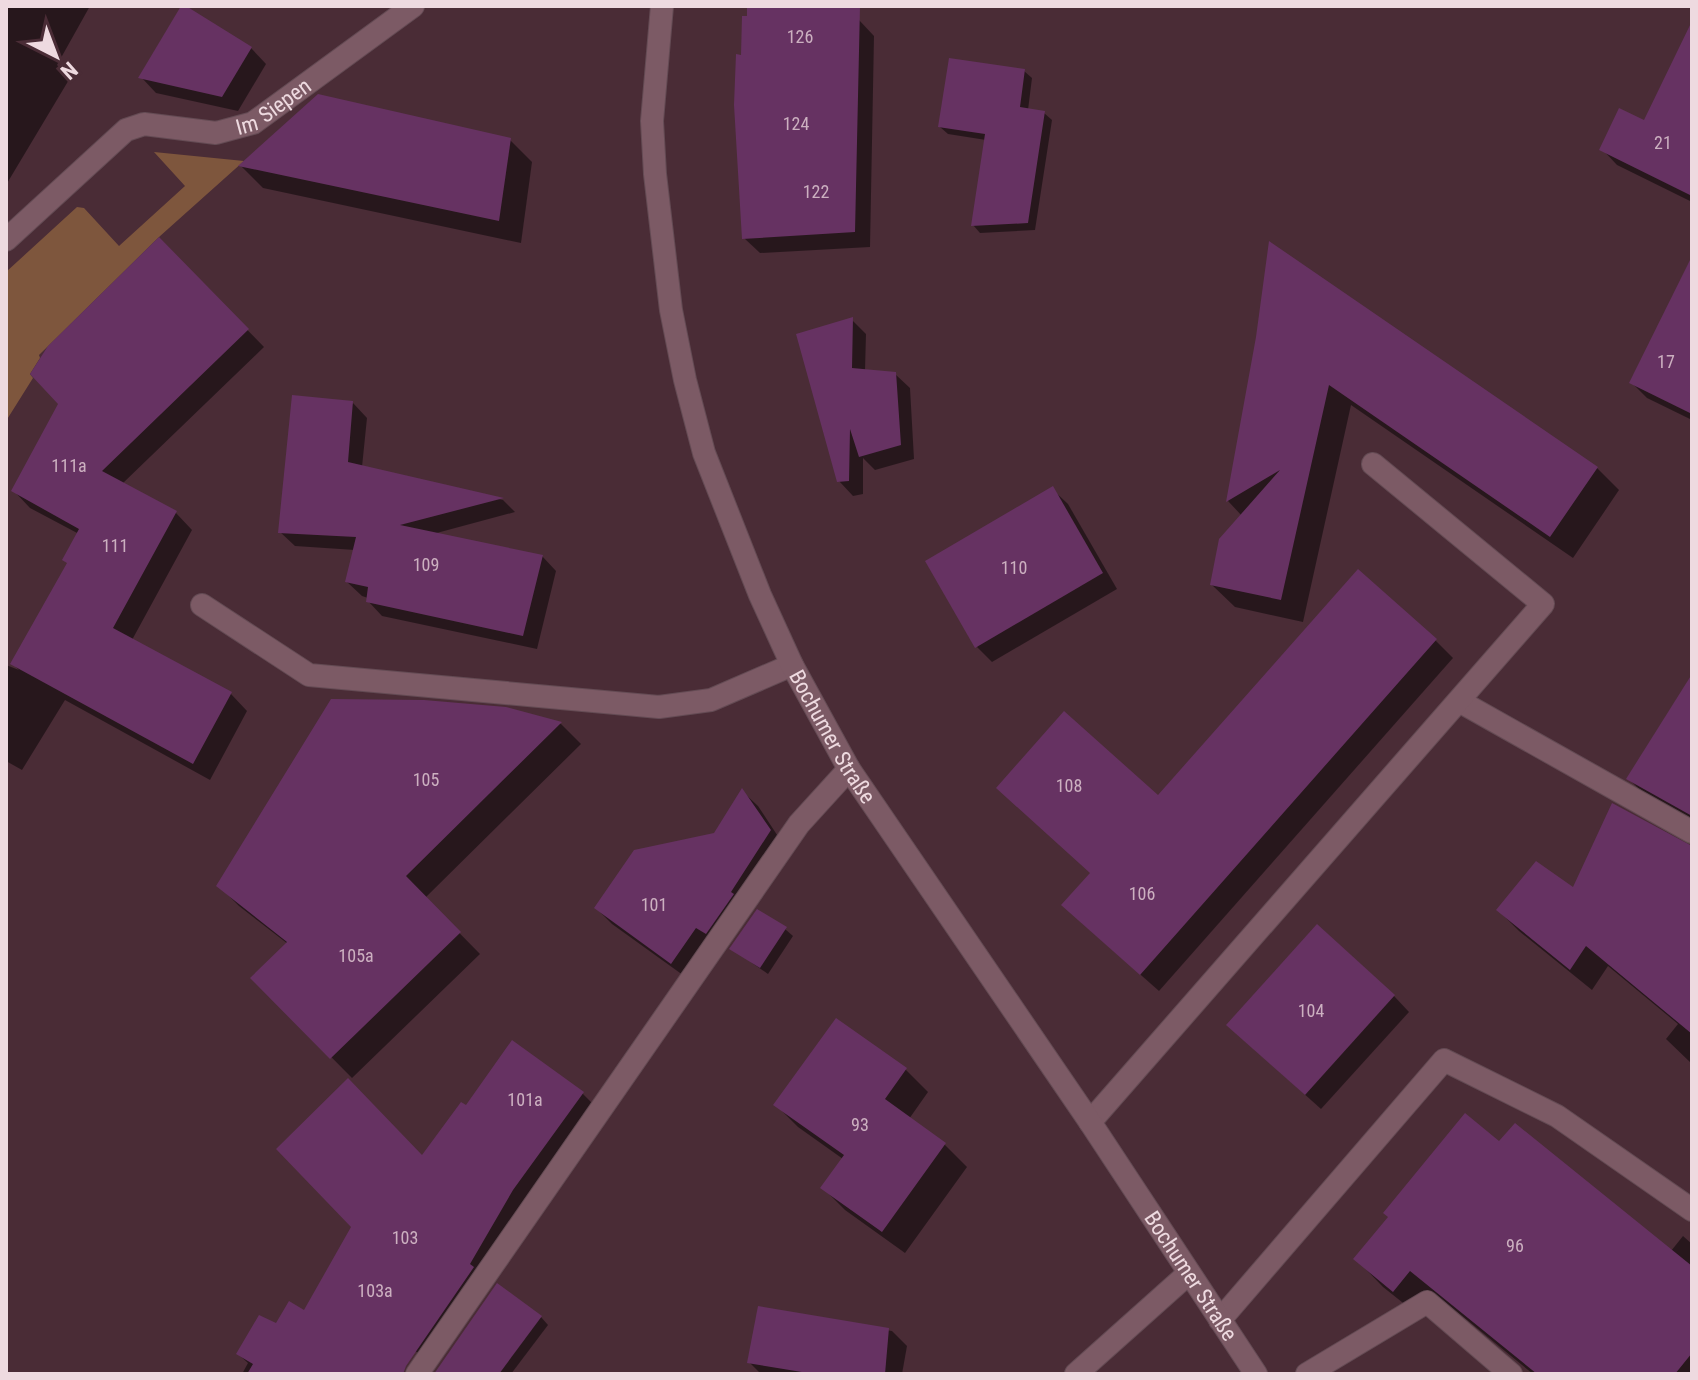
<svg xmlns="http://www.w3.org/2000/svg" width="1698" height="1380" font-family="'Roboto Condensed',sans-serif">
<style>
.green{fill:#7e563d}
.shadow{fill:#0007}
.building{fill:#663262}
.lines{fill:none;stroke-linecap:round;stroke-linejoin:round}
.service-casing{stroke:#644b54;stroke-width:24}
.minor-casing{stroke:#644b54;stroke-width:24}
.secondary-casing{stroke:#644b54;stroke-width:24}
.service{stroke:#7c5a65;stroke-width:22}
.minor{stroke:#7c5a65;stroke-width:22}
.secondary{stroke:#7c5a65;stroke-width:22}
.labels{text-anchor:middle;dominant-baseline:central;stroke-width:8;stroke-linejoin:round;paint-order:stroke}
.number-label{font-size:18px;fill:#ccb0c0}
.street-label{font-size:22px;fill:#eedae0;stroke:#4a2c36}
</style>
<rect width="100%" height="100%" fill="#4a2c36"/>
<polygon class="green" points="154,152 244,161 159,237 39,355 40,358 30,374 33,378 6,421 6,272 77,207 84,208 119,246 185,186"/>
<g class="shadow">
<polygon points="6,6 90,6 57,65 70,78 6,185"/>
<polygon points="749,6 859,20 874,36 870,247 760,253 744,238 743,57"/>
<polygon points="1692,33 1692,202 1617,165 1602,149 1645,123"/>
<polygon points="251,48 266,64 238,111 156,93 141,77"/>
<polygon points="1024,71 1032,78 1028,110 1044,113 1052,120 1035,230 980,233 973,225 986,140 948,134 940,127"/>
<polygon points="510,140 532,162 521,243 263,188 241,166"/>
<polygon points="159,240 264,347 122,484 176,513 192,530 132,640 231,694 247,711 210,780 65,700 22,770 6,761 6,665 19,670 13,664 69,564 79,534 30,508 14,491"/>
<polygon points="1692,265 1692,420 1647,398 1632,383"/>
<polygon points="852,320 866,334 865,371 895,374 910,388 914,459 875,470 863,458 863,494 853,496 839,481"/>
<polygon points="1258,337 1597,468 1619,490 1573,558 1351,405 1303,622 1235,607 1212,585 1242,516 1228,501"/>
<polygon points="353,403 367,418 362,467 503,500 515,512 433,534 542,556 556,571 537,649 382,616 368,601 368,598 362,596 347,582 355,550 295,546 280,532"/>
<polygon points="1052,489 1068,504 1117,589 992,662 977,647"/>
<polygon points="1435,640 1453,658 1159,991 1082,923 1158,798"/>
<polygon points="1692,678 1692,824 1649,799 1628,778"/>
<polygon points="506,709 561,724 581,744 425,898 480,954 352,1078 253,978 288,944 239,906 219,886"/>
<polygon points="743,792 758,806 785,847 687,978 612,924 596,908 715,835"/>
<polygon points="1692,846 1692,1064 1666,1039 1678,1024 1608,966 1592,990 1519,931 1498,910 1574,890"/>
<polygon points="785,929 793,936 768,974 732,949"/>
<polygon points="1394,996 1409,1012 1321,1109 1244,1040"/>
<polygon points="836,1020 906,1070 928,1092 909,1119 945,1145 967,1167 905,1253 845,1210 822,1187 843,1159 798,1127 776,1105"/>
<polygon points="513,1043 583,1094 596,1107 431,1360 331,1304 422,1157 466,1108"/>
<polygon points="1500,1144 1671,1251 1683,1236 1692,1244 1692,1374 1533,1374 1439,1297 1422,1318 1383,1287 1356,1259"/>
<polygon points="760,1309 892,1331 907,1346 902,1374 761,1374 749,1362"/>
<polygon points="541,1317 548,1325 511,1374 460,1374"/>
<polygon points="238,1354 341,1374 242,1374 248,1363"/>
</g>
<g class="building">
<polygon points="181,6 186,6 252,47 222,97 138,78"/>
<polygon points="747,6 860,6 855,232 742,239 734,105 736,54 741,55 742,16 747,16"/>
<polygon points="1692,21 1692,196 1599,150 1619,108 1644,120"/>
<polygon points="949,58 1025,69 1020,107 1045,111 1028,223 971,226 985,134 938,127"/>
<polygon points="318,94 511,138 499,221 238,166"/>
<polygon points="159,237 249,329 102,471 177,511 113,628 232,692 193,764 10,664 67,563 62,560 79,529 11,491 58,404 30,374 48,346"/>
<polygon points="1269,241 1598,467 1550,537 1329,385 1281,600 1210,585 1219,539 1280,470 1226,502 1256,337"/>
<polygon points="1692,256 1692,414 1629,383"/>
<polygon points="853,317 852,368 896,372 901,445 859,457 850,429 849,481 837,482 796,334"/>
<polygon points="292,395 353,401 348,462 504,498 400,525 543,555 523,636 366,602 368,587 345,582 356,537 278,533"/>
<polygon points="1053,486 1103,573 975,648 925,561"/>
<polygon points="1358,569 1437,639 1140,975 1061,905 1090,873 996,788 1064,711 1158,795"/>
<polygon points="1692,674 1692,816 1626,779"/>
<polygon points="331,699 424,700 506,707 562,722 406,876 461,932 330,1059 250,978 287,942 216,886"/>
<polygon points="742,788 771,830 731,892 734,894 706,934 696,928 671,964 594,908 634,850 714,833"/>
<polygon points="1612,803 1692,846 1692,1034 1586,946 1570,970 1496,910 1536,861 1573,887"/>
<polygon points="757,909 787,927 760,968 729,949"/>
<polygon points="1317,924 1395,995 1305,1095 1226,1025"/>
<polygon points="836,1018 907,1068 885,1099 946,1143 882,1232 820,1188 844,1155 773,1105"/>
<polygon points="512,1040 584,1092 513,1190 470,1264 474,1267 406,1366 403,1374 247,1374 253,1364 236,1354 259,1315 276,1323 289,1301 304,1310 351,1227 276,1149 348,1078 422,1155 461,1102 466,1105"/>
<polygon points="1465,1113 1499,1141 1515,1123 1692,1266 1692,1353 1675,1374 1537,1374 1410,1271 1393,1292 1353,1259 1388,1217 1383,1213"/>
<polygon points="497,1283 542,1316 499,1374 434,1374"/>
<polygon points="758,1306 889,1328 885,1374 814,1374 747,1363"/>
</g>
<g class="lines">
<defs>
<g id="service">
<polyline points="202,605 309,675 659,707 711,700 792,665"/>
<polyline points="1459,701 1692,832"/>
<polyline points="1090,1122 1543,604 1373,464"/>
<polyline points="1220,1320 1444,1060 1557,1116 1692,1210"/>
<polyline points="417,1374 799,824 849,769"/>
<polyline points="1307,1374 1427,1302 1511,1374"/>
</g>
<g id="minor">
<path id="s1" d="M6 240 126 130 144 124 216 133 253 123 413 6"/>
<polyline points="1076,1374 1189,1273"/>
</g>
<g id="secondary">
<path id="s2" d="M662 6 652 121 655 174 671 310 685 380 704 453 760 595 792 665 849 769 1090 1122 1256 1374"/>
</g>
</defs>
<use href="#service" class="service-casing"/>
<use href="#minor" class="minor-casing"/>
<use href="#secondary" class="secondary-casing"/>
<use href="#service" class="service"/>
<use href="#minor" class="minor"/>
<use href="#secondary" class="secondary"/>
</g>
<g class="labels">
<g class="number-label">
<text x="800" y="36">126</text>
<text x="796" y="123">124</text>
<text x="1663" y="142">21</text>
<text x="816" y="191">122</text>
<text x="1666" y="361">17</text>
<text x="69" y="465">111a</text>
<text x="115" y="545">111</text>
<text x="426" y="564">109</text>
<text x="1014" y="567">110</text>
<text x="426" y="779">105</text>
<text x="1069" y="785">108</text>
<text x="1142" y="893">106</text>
<text x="654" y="904">101</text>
<text x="356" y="955">105a</text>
<text x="1311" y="1010">104</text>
<text x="525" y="1099">101a</text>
<text x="860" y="1124">93</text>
<text x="405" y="1237">103</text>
<text x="1515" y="1245">96</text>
<text x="375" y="1290">103a</text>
</g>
<g class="street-label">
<text stroke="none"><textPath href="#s1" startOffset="318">Im Siepen</textPath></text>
<text stroke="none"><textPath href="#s2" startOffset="764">Bochumer Straße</textPath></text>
<text stroke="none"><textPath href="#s2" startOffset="1412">Bochumer Straße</textPath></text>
</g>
</g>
<rect width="1698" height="1380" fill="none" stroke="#eedae0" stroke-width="16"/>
<g transform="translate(56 56) rotate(138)" stroke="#4a2c36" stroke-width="6" paint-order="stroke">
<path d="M0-6L14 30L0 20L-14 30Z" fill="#eedae0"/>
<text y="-12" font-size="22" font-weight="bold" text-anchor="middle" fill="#eedae0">N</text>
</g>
</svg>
